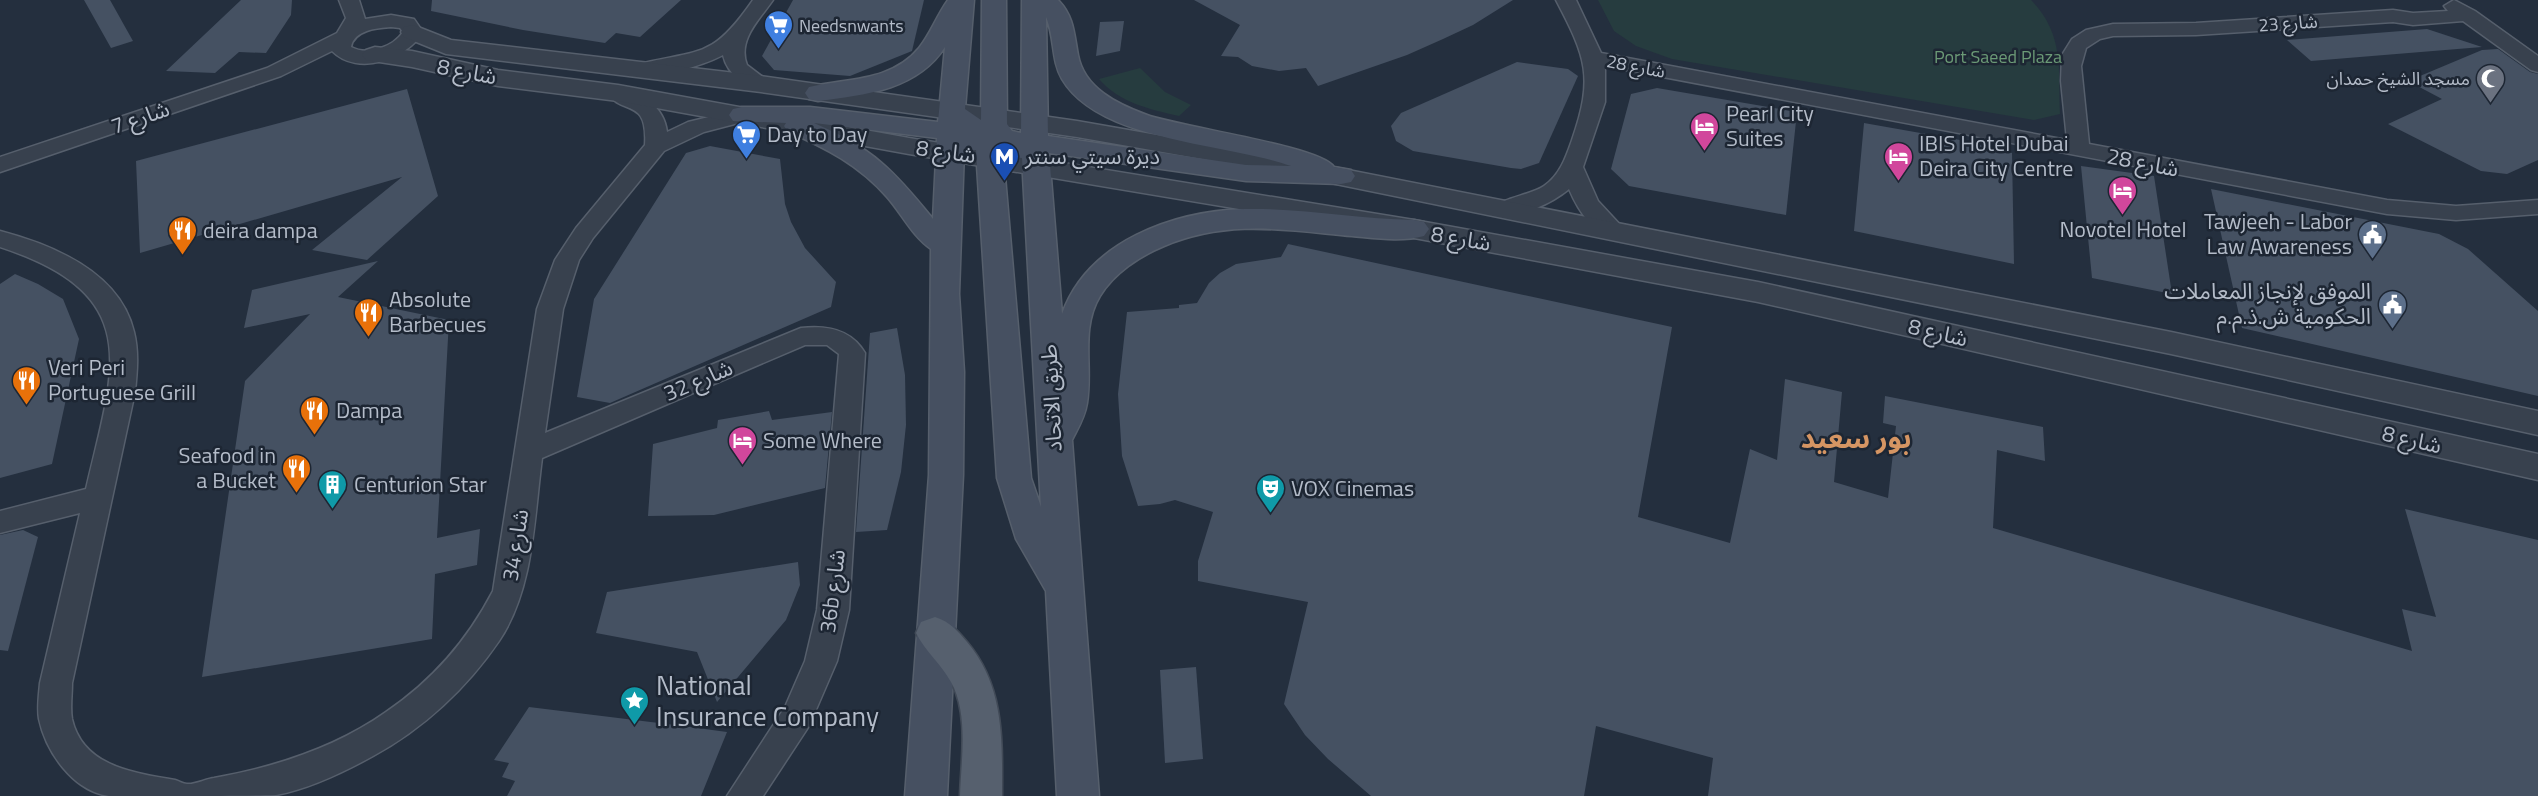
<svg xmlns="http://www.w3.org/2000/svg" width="2538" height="796" font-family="'Titillium Web','Noto Sans Arabic',sans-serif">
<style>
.green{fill:#263c3f}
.building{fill:#455162}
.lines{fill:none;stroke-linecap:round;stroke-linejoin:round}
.minor-casing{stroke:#565f6c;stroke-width:3}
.tertiary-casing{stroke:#565f6c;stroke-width:3}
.secondary-casing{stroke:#565f6c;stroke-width:3}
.primary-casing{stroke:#414a57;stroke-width:3}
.minor{fill:#38414e;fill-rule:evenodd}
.tertiary{fill:#38414e;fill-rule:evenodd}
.secondary{fill:#465061;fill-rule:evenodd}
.primary{fill:#56606e;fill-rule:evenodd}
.labels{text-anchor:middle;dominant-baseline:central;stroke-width:5;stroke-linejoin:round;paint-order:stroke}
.far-street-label{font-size:18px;fill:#b4bcc9;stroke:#1d2633}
.far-poi-label{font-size:18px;fill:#b4bcc9;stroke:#1d2633;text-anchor:start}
.far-park-label{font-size:18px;fill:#6b9a76;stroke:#1d2633}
.street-label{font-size:22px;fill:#b4bcc9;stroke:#1d2633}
.poi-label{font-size:22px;fill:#b4bcc9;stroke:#1d2633;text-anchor:start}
.near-poi-label{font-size:27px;fill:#b4bcc9;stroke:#1d2633;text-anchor:start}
.district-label{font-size:28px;font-weight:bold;fill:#d59563;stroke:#1d2633}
</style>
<rect width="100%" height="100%" fill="#242f3e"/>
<g class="green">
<path d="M1598 0H2031C2065 35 2058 70 2060 114L2034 120 1672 59 1636 46 1614 31Z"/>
<path d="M1140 68 1165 92 1191 105 1179 116C1149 109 1120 103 1099 79Z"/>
</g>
<g class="building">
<polygon points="84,0 110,0 133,41 111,48"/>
<polygon points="241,0 292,0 291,15 266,53 239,52 215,73 166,71"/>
<polygon points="432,0 681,0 640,37 616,33 605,43 523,30 431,11"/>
<polygon points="793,0 924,0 912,51 850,76 774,70 762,56"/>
<polygon points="1194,0 1513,0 1473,25 1443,39 1407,55 1318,86 1306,68 1279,71 1252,66 1238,57 1221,56 1240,25"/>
<polygon points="1124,21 1120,51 1096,56 1100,22"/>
<polygon points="2427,29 2482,47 2311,61 2287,40"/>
<polygon points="2498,49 2530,72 2538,74 2538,160 2507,174 2481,171 2388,124 2442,99 2408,81 2482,50"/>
<polygon points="1517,62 1568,69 1578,76 1539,163 1521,169 1511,168 1413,151 1396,141 1391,126 1401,113"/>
<polygon points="1657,88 1797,112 1786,215 1629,186 1611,169 1631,94"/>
<polygon points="407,89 438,196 367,260 312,250 402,177 140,253 136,161"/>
<polygon points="1864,123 1960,140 2012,153 2014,264 1854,231"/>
<polygon points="710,146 780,159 785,204 791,222 805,248 836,282 831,307 610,403 577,397 594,299 686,153"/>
<polygon points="2081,166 2154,176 2172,294 2092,278"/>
<polygon points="2211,189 2439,234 2468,249 2538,311 2538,396 2242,328"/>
<polygon points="1288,244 1672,327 1638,517 1730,543 1750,449 1777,460 1785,379 1842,392 1834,482 1888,498 1896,426 1883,423 1885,396 2043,427 2045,461 1997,450 1993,528 2412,651 2402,609 2436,617 2405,509 2538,540 2538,796 1708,796 1713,758 1596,726 1584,796 1371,796 1328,759 1305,735 1284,704 1308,602 1198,581 1198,561 1213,512 1175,500 1160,504 1138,506 1122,456 1118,394 1127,312 1179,308 1179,305 1197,303 1209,283 1220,273 1236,264 1281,257"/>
<polygon points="378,261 338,297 449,320 437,538 480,529 477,565 435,574 432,639 202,677 245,381 310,314 244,328 252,290"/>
<polygon points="15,274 38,284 63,299 79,339 52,464 0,478 0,284"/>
<polygon points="897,328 905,375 906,425 901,472 887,530 856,532 870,333"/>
<polygon points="769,411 772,420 832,412 825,488 714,515 648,516 653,444 717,428 718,420"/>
<polygon points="23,530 38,537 8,651 0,650 0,535"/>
<polygon points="798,562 800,585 786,620 717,702 697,652 596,633 607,592"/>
<polygon points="1196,667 1203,759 1165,763 1160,670"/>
<polygon points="529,707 675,725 727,732 701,796 507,796 515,781 502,777 509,763 494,760"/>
</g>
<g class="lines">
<defs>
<g id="minor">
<path d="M339 0H359L365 19 391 15 414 19 423 32C407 59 358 77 332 51L281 76 0 172V157L267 68 337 33 346 18ZM391 27 400 28 403 32C393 47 368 56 351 47 354 30 377 28 391 27Z"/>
<path d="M753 0H773C760 19 737 40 747 65L772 84 768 88C749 93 727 74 723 55 702 66 658 79 635 73L632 69 635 65C699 49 711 61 753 0Z"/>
<path d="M1556 0H1576L1601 53 2067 140 2061 81 2062 55 2072 39 2086 30 2113 24 2196 23 2393 10 2413 13 2448 11 2444 6 2454 0 2475 11 2538 56V72L2531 70 2463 21 2413 25 2393 22 2196 35 2113 36 2100 39 2086 48 2081 66 2089 144 2387 200 2456 206 2538 200V214L2456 220 2387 214 1605 66V102L1583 167 1598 201 1624 229 1620 234 1612 237C1591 231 1577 208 1569 189 1552 203 1520 219 1498 213L1494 208C1501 198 1531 195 1544 186 1560 175 1566 157 1572 140 1594 77 1586 57 1556 0Z"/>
<path d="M618 87C641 92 664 106 667 132L688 122 742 109 750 110 753 115 750 120 704 132 664 151 593 238 579 260 563 309 545 433 801 328C827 325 851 329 865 353L849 610 837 661 809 726 763 796H727L785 707 805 661 817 610 839 354 827 345H805L542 458C534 518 534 589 499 641 467 688 423 729 373 756 344 772 309 789 276 795 250 796 213 796 186 796 161 796 133 796 109 796 73 791 46 752 39 719 37 708 39 695 40 683L80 513 0 533V511L86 489C114 368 147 295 0 247V231C53 245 120 272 134 332 139 352 137 372 135 392L72 683C72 695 70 708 72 719 83 767 135 773 175 780 179 781 183 784 187 784 194 785 206 779 214 778 275 767 335 748 386 712 433 680 467 641 493 591L537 309 555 260 576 228 645 145C648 97 623 116 607 93L610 88Z"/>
</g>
<g id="tertiary">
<polygon points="413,25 451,40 761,76 1077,121 1277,156 2171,332 2538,411 2538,435 2171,354 1277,172 1077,137 761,92 446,54 404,37 401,32 404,27"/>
<polygon points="375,47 412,51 498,70 618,85 909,138 1414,220 1758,282 2538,454 2538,480 1758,302 1414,238 909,154 618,101 498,86 412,67 366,60 362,55 366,50"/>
</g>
<path id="secondary" d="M948 0H974L965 109 981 120 982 0H1006L1007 124 1012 131 1021 133 1022 0H1058C1074 16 1074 34 1078 55 1084 88 1117 104 1147 115 1179 127 1321 146 1334 167L1351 170 1355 176 1351 182 1341 184 1246 181 1049 153 1062 314C1088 241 1174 211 1245 209 1301 208 1358 219 1414 220L1424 222 1429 229 1424 236C1401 242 1375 238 1352 236 1285 230 1229 219 1164 246 1140 256 1114 273 1100 296 1080 329 1093 367 1087 403 1085 417 1078 428 1072 440L1099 796H1057L1046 591 1016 539 997 478 976 150 964 151 959 294 964 372 963 475 947 796H905L929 475 931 249C912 236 902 214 887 197 860 166 825 147 788 132L784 126 786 123 733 121 729 115 733 109 742 107H810L938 122 945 47C917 90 865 95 818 101L809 99 805 93 809 87C847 78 891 82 919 48 931 33 937 15 948 0ZM1046 17C1055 38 1051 60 1062 79 1099 142 1227 143 1291 166L1246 165 1048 136ZM814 123 937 138 933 219C894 171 873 148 814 123ZM1003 153 1007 157 1022 158 1041 507 1031 478Z"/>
<path id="primary" d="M935 617C950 622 957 630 967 642 1005 687 1002 741 1002 796H960C961 761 969 714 951 682 941 664 925 651 916 633L921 622Z"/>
</defs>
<use href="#minor" class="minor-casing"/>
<use href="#tertiary" class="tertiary-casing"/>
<use href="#secondary" class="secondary-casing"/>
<use href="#primary" class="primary-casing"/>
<use href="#minor" class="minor"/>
<use href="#tertiary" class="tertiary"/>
<use href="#secondary" class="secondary"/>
<use href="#primary" class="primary"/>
</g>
<defs>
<symbol id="supermarket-pin" viewBox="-11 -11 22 30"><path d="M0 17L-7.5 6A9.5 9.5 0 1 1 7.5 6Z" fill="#3f7fe0" stroke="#1d2633"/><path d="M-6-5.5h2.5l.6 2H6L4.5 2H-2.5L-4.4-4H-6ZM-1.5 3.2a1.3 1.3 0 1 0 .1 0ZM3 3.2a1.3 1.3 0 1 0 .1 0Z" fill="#fff"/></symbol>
<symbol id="mosque-pin" viewBox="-11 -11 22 30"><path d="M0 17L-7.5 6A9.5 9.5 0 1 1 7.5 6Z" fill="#6b7280" stroke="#1d2633"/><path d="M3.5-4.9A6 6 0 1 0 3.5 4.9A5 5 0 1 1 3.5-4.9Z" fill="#fff"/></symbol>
<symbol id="hotel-pin" viewBox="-11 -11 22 30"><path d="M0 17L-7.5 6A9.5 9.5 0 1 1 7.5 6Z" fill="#d1479c" stroke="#1d2633"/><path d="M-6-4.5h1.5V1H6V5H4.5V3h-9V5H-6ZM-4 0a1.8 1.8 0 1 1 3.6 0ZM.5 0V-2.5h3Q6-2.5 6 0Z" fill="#fff"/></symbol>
<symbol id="metro-pin" viewBox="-11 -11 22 30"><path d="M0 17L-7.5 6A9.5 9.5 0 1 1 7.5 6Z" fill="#1a4fb4" stroke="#1d2633"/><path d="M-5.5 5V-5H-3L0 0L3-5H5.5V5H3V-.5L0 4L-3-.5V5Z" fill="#fff"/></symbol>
<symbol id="restaurant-pin" viewBox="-11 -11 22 30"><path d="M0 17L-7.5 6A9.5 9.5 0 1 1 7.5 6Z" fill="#e8710a" stroke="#1d2633"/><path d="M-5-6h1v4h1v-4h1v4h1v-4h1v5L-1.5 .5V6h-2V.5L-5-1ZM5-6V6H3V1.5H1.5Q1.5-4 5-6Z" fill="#fff"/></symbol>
<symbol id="civic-pin" viewBox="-11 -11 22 30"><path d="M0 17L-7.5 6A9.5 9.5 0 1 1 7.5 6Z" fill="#5c6f8a" stroke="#1d2633"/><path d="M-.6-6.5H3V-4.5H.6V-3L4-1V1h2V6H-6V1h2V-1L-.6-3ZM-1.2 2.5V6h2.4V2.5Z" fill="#fff"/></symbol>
<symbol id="building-pin" viewBox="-11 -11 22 30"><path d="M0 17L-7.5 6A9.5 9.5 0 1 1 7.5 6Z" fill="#0f9aa8" stroke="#1d2633"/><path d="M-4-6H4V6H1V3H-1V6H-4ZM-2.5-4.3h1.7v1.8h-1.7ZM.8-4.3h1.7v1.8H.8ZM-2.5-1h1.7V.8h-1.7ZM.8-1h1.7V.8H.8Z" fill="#fff"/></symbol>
<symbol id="theatre-pin" viewBox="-11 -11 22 30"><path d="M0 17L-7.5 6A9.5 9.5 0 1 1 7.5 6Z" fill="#0f9aa8" stroke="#1d2633"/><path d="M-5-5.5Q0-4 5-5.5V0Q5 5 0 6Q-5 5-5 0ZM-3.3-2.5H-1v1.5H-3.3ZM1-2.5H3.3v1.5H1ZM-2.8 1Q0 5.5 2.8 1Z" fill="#fff"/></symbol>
<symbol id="sight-pin" viewBox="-11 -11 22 30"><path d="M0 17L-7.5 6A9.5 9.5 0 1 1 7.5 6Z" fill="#0f9aa8" stroke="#1d2633"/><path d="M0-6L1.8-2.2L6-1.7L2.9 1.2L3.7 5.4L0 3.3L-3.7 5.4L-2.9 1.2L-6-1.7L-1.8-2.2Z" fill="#fff"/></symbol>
</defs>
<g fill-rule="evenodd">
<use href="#supermarket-pin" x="762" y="8" width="33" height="45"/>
<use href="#mosque-pin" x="2474" y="62" width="33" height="45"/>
<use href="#hotel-pin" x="1688" y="110" width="33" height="45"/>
<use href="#supermarket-pin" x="730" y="118" width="33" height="45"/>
<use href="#metro-pin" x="988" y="140" width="33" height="45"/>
<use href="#hotel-pin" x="1882" y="140" width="33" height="45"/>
<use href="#hotel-pin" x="2106" y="174" width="33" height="45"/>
<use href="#restaurant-pin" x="166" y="214" width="33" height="45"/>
<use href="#civic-pin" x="2356" y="218" width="33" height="45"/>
<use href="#civic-pin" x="2376" y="288" width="33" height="45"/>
<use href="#restaurant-pin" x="352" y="296" width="33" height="45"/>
<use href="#restaurant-pin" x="10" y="364" width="33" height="45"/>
<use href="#restaurant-pin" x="298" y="394" width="33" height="45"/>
<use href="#hotel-pin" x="726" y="424" width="33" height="45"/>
<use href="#restaurant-pin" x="280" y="452" width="33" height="45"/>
<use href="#building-pin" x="316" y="468" width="33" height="45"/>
<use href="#theatre-pin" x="1254" y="472" width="33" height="45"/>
<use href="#sight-pin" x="618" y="684" width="33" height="45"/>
</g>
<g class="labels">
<g class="far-street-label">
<text transform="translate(2288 23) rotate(-4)">شارع 23</text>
<text transform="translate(1636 66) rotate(11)">شارع 28</text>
</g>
<g class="far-poi-label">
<text x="799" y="25">Needsnwants</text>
<text x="2470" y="78" text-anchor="end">مسجد الشيخ حمدان</text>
</g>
<g class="far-park-label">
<text x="1998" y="56">Port Saeed Plaza</text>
</g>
<g class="street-label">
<text transform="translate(467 71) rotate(11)">شارع 8</text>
<text transform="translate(140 117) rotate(-19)">شارع 7</text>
<text transform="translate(946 151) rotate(8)">شارع 8</text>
<text transform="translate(2143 162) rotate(11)">شارع 28</text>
<text transform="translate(1461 238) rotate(10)">شارع 8</text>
<text transform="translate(1938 332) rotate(13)">شارع 8</text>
<text transform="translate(698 380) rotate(-23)">شارع 32</text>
<text transform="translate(1051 398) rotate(-93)">طريق الاتحاد</text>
<text transform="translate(2412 439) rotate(13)">شارع 8</text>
<text transform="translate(515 545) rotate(-81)">شارع 34</text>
<text transform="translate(832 591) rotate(-83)">36b شارع</text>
</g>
<g class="poi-label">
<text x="1726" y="113">Pearl City<tspan x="1726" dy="25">Suites</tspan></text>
<text x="767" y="134">Day to Day</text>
<text x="1919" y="143">IBIS Hotel Dubai<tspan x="1919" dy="25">Deira City Centre</tspan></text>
<text x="1025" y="156">ديرة سيتي سنتر</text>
<text x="2352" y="221" text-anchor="end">Tawjeeh - Labor<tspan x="2352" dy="25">Law Awareness</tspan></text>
<text x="2123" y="229" text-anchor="middle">Novotel Hotel</text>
<text x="203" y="230">deira dampa</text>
<text x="2371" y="291" text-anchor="end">الموفق لإنجاز المعاملات<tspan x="2371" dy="25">الحكومية ش.ذ.م.م</tspan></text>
<text x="389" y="299">Absolute<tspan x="389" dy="25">Barbecues</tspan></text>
<text x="48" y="367">Veri Peri<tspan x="48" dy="25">Portuguese Grill</tspan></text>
<text x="336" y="410">Dampa</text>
<text x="763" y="440">Some Where</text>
<text x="276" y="455" text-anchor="end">Seafood in<tspan x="276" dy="25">a Bucket</tspan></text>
<text x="354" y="484">Centurion Star</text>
<text x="1291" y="488">VOX Cinemas</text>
</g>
<g class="near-poi-label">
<text x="656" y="684">National<tspan x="656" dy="31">Insurance Company</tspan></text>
</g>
<g class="district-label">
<text x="1856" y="437">بور سعيد</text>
</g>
</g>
</svg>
